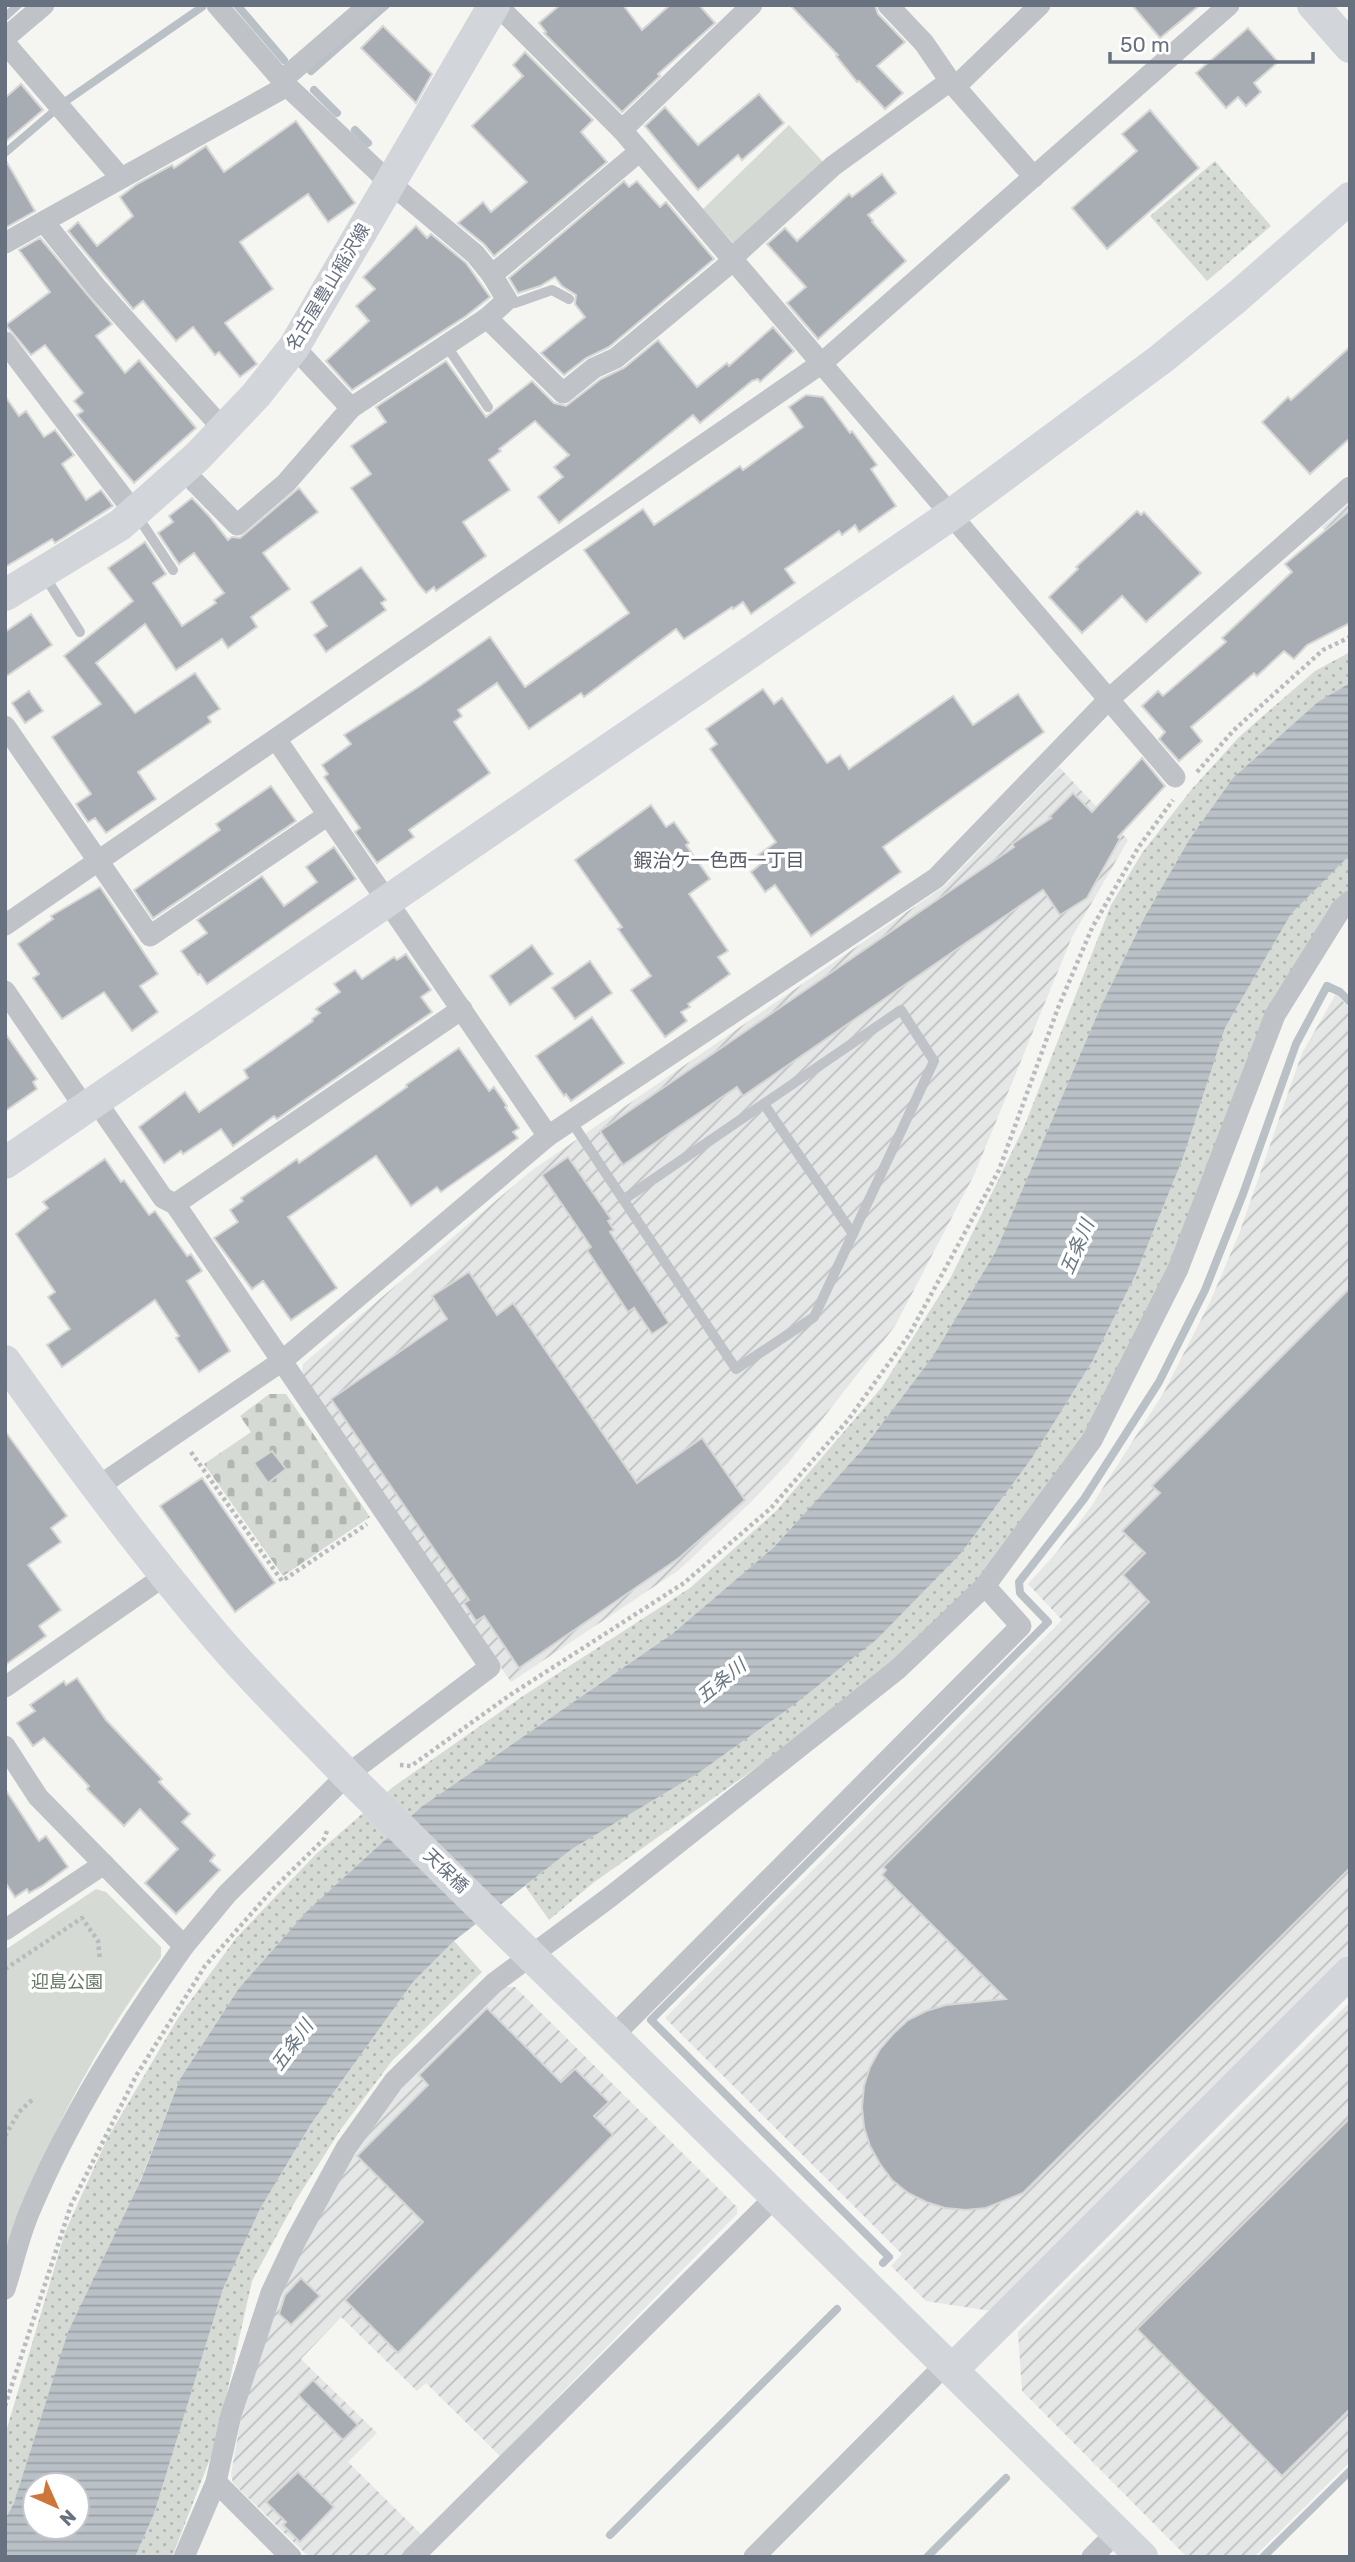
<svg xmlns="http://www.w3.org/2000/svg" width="1355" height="2562" font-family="Rubik,'Noto Sans JP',sans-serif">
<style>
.industrial{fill:url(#industrial-furrows)}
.grass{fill:url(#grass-dots)}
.cemetery{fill:url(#cemetery-stones)}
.park{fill:#d5dbd4}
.water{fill:url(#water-rules);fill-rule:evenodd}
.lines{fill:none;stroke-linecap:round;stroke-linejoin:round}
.stream{stroke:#bac1c6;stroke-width:8}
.building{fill:#a8adb4;stroke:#d6d7d5;stroke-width:2}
.path{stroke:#b9bbbe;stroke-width:4.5;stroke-dasharray:3.5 3.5;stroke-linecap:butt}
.lane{stroke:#bfc2c6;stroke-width:10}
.street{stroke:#bfc2c6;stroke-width:21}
.secondary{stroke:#d2d5da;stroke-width:32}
.labels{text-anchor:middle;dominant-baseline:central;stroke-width:7;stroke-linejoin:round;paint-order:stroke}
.street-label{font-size:18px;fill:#687180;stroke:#fff}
.park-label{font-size:18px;fill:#667866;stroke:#fff}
.neighbourhood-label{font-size:19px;fill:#555b66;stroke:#fff}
.water-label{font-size:19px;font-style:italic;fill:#697883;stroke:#fff}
</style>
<defs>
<pattern id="industrial-furrows" width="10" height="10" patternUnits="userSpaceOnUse" patternTransform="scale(1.75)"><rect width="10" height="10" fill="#e5e6e6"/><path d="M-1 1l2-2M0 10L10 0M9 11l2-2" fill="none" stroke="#bdbfc0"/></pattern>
<pattern id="grass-dots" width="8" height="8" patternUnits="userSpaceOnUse" patternTransform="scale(1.75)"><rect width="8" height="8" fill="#d5dbd4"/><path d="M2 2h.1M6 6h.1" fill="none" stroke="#b1b6b1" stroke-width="1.8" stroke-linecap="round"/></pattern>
<pattern id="cemetery-stones" width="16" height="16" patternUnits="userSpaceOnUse" patternTransform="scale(1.75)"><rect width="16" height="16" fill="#d5dbd4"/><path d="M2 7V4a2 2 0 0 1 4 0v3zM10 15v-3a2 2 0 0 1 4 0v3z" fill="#b1b6b1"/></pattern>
<pattern id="water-rules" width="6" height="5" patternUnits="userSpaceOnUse" patternTransform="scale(1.75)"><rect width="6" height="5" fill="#bac1c6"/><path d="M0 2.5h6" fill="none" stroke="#9ba1a6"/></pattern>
</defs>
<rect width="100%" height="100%" fill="#f5f5f2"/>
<g class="industrial">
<polygon points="1350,502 1350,559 1322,527"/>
<polygon points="1059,767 1128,840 1072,937 974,1175 895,1326 788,1463 752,1501 679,1570 511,1682 302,1377 303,1364 531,1171 946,885"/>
<polygon points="1336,994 1350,1009 1350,1952 991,2311 926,2301 891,2266 902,2254 665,2018 1062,1620 1028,1584 1057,1552 1090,1508 1164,1392 1210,1302 1239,1234 1302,1053"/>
<polygon points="500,1987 515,1987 737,2207 737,2214 500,2456 426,2383 417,2391 341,2317 301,2359 377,2433 348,2462 422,2535 401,2557 309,2557 233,2483 231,2474 241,2419 262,2344 303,2244 353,2154 403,2086"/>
<polygon points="1350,2002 1350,2462 1254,2557 1187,2557 1022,2391 1018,2332"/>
</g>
<g class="grass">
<polygon points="1215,161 1271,226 1207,281 1150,216"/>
<polygon points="1350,652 1350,683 1319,701 1189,840 1144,918 1100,1008 996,1251 933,1356 862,1450 774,1547 672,1634 421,1807 307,1911 239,1988 180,2079 14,2503 5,2519 5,2435 65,2232 107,2139 178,2018 236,1938 316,1854 393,1787 520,1698 690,1588 776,1511 882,1387 951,1277 1024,1127 1111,905 1142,853 1191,790 1239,737 1315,671"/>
<polygon points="1350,855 1350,893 1334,907 1172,1264 1085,1435 992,1566 895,1662 756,1768 593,1883 549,1920 525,1886 572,1849 697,1774 791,1707 962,1552 1032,1458 1092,1362 1136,1274 1183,1158 1225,1028 1291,914"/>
<polygon points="454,1941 482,1972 392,2061 341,2129 296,2200 252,2281 215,2446 172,2557 135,2557 154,2514 223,2289 260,2209 311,2124 413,1982"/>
</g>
<polygon class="cemetery" points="269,1394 286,1394 370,1517 283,1576 204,1464 251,1432 240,1416"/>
<g class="park">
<polygon points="789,125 824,163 734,244 703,209"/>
<path d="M96 1889 106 1892 161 1947V1957C94 2047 43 2147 5 2253V1950Z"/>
</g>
<path class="water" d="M1350 683V855L1291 914 1225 1028 1183 1158 1136 1274 1092 1362 1032 1458 962 1552 877 1639 791 1707 697 1774 572 1849 454 1941 413 1982 311 2124 260 2209 223 2289 154 2514 135 2557H5V2519L14 2503 68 2332 141 2180 180 2079 239 1988 307 1911 421 1807 672 1634 774 1547 862 1450 933 1356 996 1251 1100 1008 1144 918 1189 840 1233 778 1319 701ZM35 2485H77V2527H35Z"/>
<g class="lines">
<g class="stream">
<polyline points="237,5 284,60"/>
<polyline points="5,17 18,5"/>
<polyline points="311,71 386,5"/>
<polyline points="314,90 337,113"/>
<polyline points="66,101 202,7"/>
<polyline points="355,130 368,143"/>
<polyline points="5,153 53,112"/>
<polyline points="883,2263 889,2257 651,2020 1048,1622 1020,1593 1019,1582 1084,1499 1159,1382 1205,1290 1243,1194 1296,1044 1327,986 1340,992 1350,1002"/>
<polyline points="610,2535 837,2309"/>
<polyline points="927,2557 1006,2478"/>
<polyline points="1263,2557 1350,2471"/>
</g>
</g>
<g class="building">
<polygon points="560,5 623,5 642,30 670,5 699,5 715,23 658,74 660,76 622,112 544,33 546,32 539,23"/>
<polygon points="790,5 875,5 878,14 905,42 877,66 903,93 885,109 859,81 857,82 836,56 838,55"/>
<polygon points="1132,5 1200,5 1160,38"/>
<polygon points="383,26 432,74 416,103 361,48"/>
<polygon points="1248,28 1278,62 1254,83 1261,92 1246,106 1238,97 1226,108 1196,73"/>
<polygon points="525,52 593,120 581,132 607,162 494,256 484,244 458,223 483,202 491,212 527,182 472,126 523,76 513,65"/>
<polygon points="21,84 43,110 5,142 5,98"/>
<polygon points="759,94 784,123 742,160 738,155 698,190 645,126 665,107 698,145"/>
<polygon points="1150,110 1199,168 1107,249 1072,208 1137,151 1122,134"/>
<polygon points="296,121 355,203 328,222 308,194 240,242 273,289 225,323 257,364 240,377 219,352 215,355 193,327 176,341 143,301 133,309 68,231 78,222 97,246 133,216 120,197 137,184 172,165 174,168 206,146 224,172"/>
<polygon points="5,159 35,211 5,228"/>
<polygon points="882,174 896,193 868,215 873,221 872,222 906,261 818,339 787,303 806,287 767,244 785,228 797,241 849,194 852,197"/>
<polygon points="624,181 629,187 637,181 660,207 666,202 714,259 609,347 586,358 564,375 541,353 585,317 575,304 576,295 562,286 555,277 540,286 518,293 509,278"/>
<polygon points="416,226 427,238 431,234 466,263 490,297 466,316 352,390 326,361 369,321 356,306 375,289 363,277"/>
<polygon points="40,238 112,324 96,336 125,373 139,360 196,428 134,483 77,415 83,411 74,401 83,393 45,345 31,355 6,325 50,292 19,250"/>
<polygon points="773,327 794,351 760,382 758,379 752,381 700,423 693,415 559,523 538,497 563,477 554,467 569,455 535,421 499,449 501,451 489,460 510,490 463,522 486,556 436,591 434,587 426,593 419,585 351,488 371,474 351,446 386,422 376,407 446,361 486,417 532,381 554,403 566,406 601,379 624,368 658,340 697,387 727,363 729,366"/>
<polygon points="1350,347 1350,438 1310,474 1262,422 1288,397 1291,400"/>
<polygon points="806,395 823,397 850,433 852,431 877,465 871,469 896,506 859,532 855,525 842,535 839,531 785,569 795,583 751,614 743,602 733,609 732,607 684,639 676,629 584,697 581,693 529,729 497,683 458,710 462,716 454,722 490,773 409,830 414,837 377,863 355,832 360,828 324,777 328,774 322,765 351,744 344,735 420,686 490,637 525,687 629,613 584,550 643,509 654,525 740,466 743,470 803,427 789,407"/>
<polygon points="5,396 19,416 26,411 44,437 55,430 74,455 62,464 86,500 101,490 113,506 55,543 52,539 5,567"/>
<polygon points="299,488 318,512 263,553 290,589 251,617 257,627 228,648 222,639 176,670 145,624 96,663 135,713 195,673 220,709 208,717 211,722 138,772 156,799 106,833 95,818 88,822 76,804 91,794 52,737 101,704 64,656 133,601 108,568 145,542 166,574 153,583 182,626 216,603 214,600 224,593 194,553 179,564 158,533 173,522 169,516 192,498 209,516 228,540 232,537 240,538"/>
<polygon points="1350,510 1350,623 1307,645 1294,659 1284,651 1257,676 1254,673 1191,727 1202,741 1179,761 1159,739 1165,732 1142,706 1158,691 1163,696 1226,642 1222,638 1292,572 1285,564"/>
<polygon points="1137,511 1141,515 1144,512 1201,573 1146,622 1122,596 1082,633 1049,597 1078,569 1076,567"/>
<polygon points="361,567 386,600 381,603 386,610 326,652 314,635 327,626 311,602"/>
<polygon points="31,614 52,645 5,677 5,632"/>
<polygon points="763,689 774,704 782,698 827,763 840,755 849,769 953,696 973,725 1018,694 1044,732 883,847 901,872 811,936 775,885 765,892 751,872 762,863 757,856 776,842 710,749 717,744 706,729"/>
<polygon points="29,691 43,711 25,723 12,703"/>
<polygon points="1142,758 1165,786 1118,837 1120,839 1087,898 1060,915 1043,890 743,1096 737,1087 623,1165 600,1131 1014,847 1012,844 1051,818 1049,817 1073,793 1092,812"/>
<polygon points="271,786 296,821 153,918 134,890 220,830 216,824"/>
<polygon points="651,805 666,827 674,822 689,843 686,845 710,879 689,894 728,951 718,957 730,974 688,1004 690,1007 681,1012 687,1021 665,1037 631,990 651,976 618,929 622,927 575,860"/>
<polygon points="334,847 356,879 207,984 200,974 198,975 181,951 207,933 197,920 262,876 284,906 317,882 306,867"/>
<polygon points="100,887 158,974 140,986 158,1012 132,1031 104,992 62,1019 33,978 39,974 18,944 53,919 51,916"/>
<polygon points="532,945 553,974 510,1005 490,976"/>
<polygon points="406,954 431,990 421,997 432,1012 277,1119 274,1116 233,1146 221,1129 183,1154 181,1151 164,1163 139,1127 185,1092 199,1112 248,1078 244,1070 313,1021 312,1019 320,1013 316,1009 340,992 334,984 355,970 362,979 394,957 397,960"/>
<polygon points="590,961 612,993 575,1019 552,988"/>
<polygon points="592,1017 624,1063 571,1101 566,1094 564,1096 536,1056"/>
<polygon points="5,1033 37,1079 33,1082 37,1089 5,1111"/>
<polygon points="459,1048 489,1091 494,1087 507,1106 505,1107 519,1128 513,1132 518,1138 441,1192 437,1187 411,1206 376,1156 288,1217 337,1288 291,1320 263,1281 252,1289 214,1238 238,1222 230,1210 243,1201 241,1198 297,1159 299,1163 407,1087 406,1085"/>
<polygon points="568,1157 611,1219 608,1221 614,1230 610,1232 669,1323 652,1334 634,1308 628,1312 587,1250 591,1247 542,1175"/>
<polygon points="105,1159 121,1182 124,1180 149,1215 155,1211 187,1256 191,1254 202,1271 187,1281 230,1351 199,1372 176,1338 179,1336 155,1300 62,1367 47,1345 70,1329 48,1297 55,1292 16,1234 48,1208 43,1202"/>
<polygon points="469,1272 497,1315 513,1303 637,1483 702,1438 745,1500 679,1558 519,1668 484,1616 476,1621 464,1603 469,1600 331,1399 447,1319 432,1296"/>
<polygon points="1350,1288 1350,1868 1023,2193 986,2208 966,2210 945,2208 926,2202 908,2193 892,2180 880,2164 870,2146 864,2127 862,2107 864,2086 870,2067 880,2049 893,2034 908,2020 926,2011 946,2005 1006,1999 882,1875 886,1870 883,1867 1149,1602 1123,1575 1145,1553 1122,1531 1160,1493 1152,1486"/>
<polygon points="5,1431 67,1516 51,1528 61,1542 28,1565 61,1610 39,1626 46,1636 5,1665"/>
<polygon points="272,1451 286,1469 268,1483 254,1463"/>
<polygon points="202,1478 275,1583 235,1612 160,1506"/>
<polygon points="77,1678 106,1720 162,1779 159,1782 190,1814 182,1822 215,1855 210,1861 220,1870 176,1914 145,1883 178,1849 140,1809 124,1826 87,1789 89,1786 44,1738 33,1746 17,1723 35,1711 30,1705 64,1681 66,1685"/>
<polygon points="5,1789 39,1841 46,1836 68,1867 42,1886 29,1893 27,1889 15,1897 5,1882"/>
<polygon points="487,2008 561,2082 575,2069 609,2102 594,2116 613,2135 398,2353 345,2300 423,2222 357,2156 428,2085 419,2075"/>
<polygon points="1350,2118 1350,2409 1282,2476 1137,2329"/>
<polygon points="301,2278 320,2296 291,2325 279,2314 285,2295"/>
<polygon points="313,2380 358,2425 343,2440 298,2395"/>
<polygon points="298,2472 334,2507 300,2542 283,2525 286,2522 266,2502"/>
</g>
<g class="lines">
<g class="path">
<polyline points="1197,772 1234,730 1323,650 1350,637"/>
<polyline points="191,1452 282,1581 367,1524"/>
<polyline points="400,1765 411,1766 510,1695 684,1583 771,1508 848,1420 909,1335 999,1170 1058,1008 1092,928 1138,848 1173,800"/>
<polyline points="5,1969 82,1918 98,1941 100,1960"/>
<polyline points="5,2136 19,2112 34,2098"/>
<polyline points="5,2406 71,2205 136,2076 205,1966 274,1888 324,1839 327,1831"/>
</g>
<g class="lane">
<polyline points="507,300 515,303 552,290 569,299"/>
<polyline points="446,345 488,407"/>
<polyline points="136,514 173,570"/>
<polyline points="44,575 80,632"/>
<polyline points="764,1104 853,1234"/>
<polyline points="571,1121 736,1369 814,1317 934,1061 901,1010 623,1200"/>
</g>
<g class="street">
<polyline points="217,5 287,86 389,182 475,254 492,275 507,300 487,318 351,408 294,347"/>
<polyline points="497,5 622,130 1175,777"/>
<polyline points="888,5 924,43 950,81 1034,177"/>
<polyline points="5,38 44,5"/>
<polyline points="5,43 121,178"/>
<polyline points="282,80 369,5"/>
<polyline points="955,87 1040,5"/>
<polyline points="622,130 752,5"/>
<polyline points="44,222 97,288 223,429"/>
<polyline points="5,243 287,86"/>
<polyline points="732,258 833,166 950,81"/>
<polyline points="492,275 640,151"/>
<polyline points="487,318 563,393 594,368 616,358 734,260"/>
<polyline points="5,342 134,512"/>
<polyline points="183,470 237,525 286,483 351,408"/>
<polyline points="5,726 150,936 328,815"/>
<polyline points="276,739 548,1136"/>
<polyline points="5,925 822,363 1229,5"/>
<polyline points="5,991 85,1108"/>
<polyline points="96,1101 163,1198 175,1204"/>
<polyline points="96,1488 282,1361 548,1136 936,878 1109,699 1350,487"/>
<polyline points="5,1687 166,1575"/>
<path d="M5 1746 38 1797 184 1946C125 2030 69 2117 29 2213 19 2237 13 2264 5 2289"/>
<polyline points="5,1930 104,1864"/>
<polyline points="184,1946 227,1894 347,1775 490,1667 175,1204 462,1009"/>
<polyline points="613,2036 1021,1626 985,1586"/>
<polyline points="216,2482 291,2557"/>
<polyline points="184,2557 216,2482 231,2415 271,2293 296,2240 346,2148 394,2081 494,1983 610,1897 898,1669 985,1586 1092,1440 1178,1269 1275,1015 1341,909 1350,901"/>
<polyline points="413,2557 776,2196"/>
<polyline points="754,2557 946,2364"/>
<polyline points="1092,2557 1117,2532"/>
</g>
<g class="secondary">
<polyline points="1313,5 1350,47"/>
<polyline points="5,595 120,525 197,457 256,395 294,347 494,5"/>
<polyline points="5,1163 952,514 1161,359 1237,297 1350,198"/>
<path d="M5 1361C71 1454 138 1545 212 1632 254 1682 302 1728 347 1775L1142 2557"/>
<polyline points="952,2370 1350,1972"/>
</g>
</g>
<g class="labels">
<g class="street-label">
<text transform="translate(328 287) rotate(-59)">名古屋豊山稲沢線</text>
<text transform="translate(446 1871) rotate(44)">天保橋</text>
</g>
<g class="park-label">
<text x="67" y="1982">迎島公園</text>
</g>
<g class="neighbourhood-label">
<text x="719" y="860">鍜治ケ一色西一丁目</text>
</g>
<g class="water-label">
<text transform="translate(1077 1247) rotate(-67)">五条川</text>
<text transform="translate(721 1681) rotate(-39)">五条川</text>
<text transform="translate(292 2045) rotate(-54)">五条川</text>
</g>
</g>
<rect width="1355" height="2562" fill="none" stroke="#687180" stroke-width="14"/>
<g transform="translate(56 2506) rotate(135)"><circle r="33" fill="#ffffff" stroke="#c3c6cc" stroke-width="2"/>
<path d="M0-5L12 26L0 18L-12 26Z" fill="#ce7539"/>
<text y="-10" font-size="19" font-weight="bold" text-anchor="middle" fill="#687180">N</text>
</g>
<path d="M1110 52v10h203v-10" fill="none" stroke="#687180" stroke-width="3.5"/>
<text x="1120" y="52" font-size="21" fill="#687180" stroke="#ffffff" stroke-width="5" paint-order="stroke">50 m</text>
</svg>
